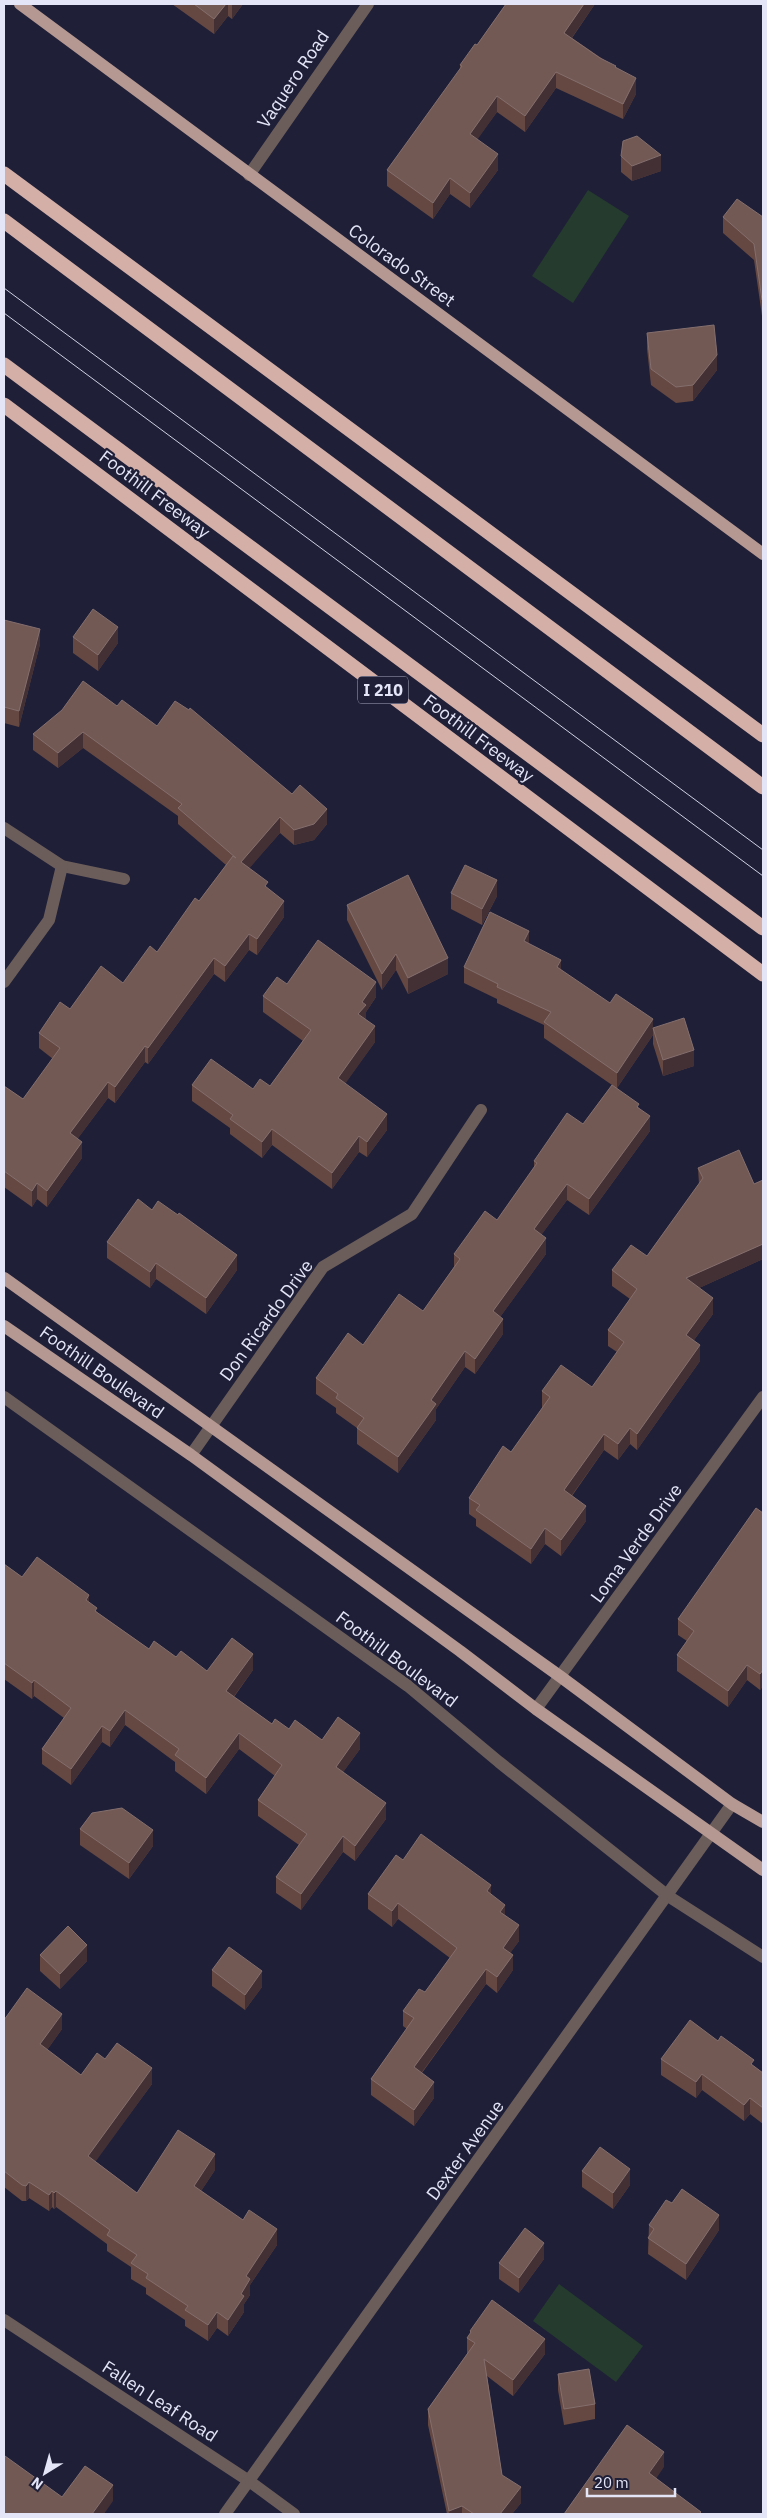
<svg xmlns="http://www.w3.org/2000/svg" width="767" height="2518" font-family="'IBM Plex Sans',sans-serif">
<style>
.green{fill:#243b2d}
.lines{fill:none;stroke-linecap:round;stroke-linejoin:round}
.minor{stroke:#6b5d5a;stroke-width:12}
.major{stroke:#b59891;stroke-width:12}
.highway{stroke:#d3afa7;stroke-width:15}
.tram{stroke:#cfd0e2;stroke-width:1}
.wall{fill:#654841}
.shaded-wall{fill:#433035}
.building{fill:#725954;stroke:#846f6e}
.labels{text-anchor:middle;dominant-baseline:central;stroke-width:4.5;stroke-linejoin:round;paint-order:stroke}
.shield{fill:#1f1f38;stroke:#a9aabe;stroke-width:1}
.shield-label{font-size:16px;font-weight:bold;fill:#e4e5f7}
.street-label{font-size:18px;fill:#e4e5f7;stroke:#1f1f38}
</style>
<rect width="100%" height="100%" fill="#1f1f38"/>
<g class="green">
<polygon points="588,190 629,216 573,303 532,276"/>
<polygon points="559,2284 643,2346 616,2382 533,2321"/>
</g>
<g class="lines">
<g class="minor">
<polyline points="249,175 368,4"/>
<polyline points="4,828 62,866 124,879"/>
<polyline points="4,982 49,920 62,866"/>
<polyline points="4,1397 408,1686 499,1762 668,1896 763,1957"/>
<polyline points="191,1455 323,1267 412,1214 481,1110"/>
<polyline points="536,1709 763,1397"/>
<polyline points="4,2320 249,2481 294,2514"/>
<polyline points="225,2514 732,1804"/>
</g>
<g class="major">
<polyline points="20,4 763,554"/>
<polyline points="4,1278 561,1677 732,1804 763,1822"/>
<polyline points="4,1326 191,1455 460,1651 536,1709 763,1870"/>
</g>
<g class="highway">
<polyline points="4,174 763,735"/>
<polyline points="4,221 763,787"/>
<polyline points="4,365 763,928"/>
<polyline points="4,405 763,974"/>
</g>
<g class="tram">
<polyline points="4,288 763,850"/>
<polyline points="4,313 763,876"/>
</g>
</g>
<g class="wall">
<polygon points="172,4 243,4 232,19 228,16 214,34"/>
<polygon points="506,4 595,4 572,38 616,68 636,94 623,119 556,88 525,132 497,112 477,139 498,170 470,208 450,194 433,219 387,186 387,170 460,70 460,65 477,45"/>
<polygon points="621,156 661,171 632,181 621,172"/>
<polygon points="723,217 763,217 763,316 762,316 754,260 723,233"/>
<polygon points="647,333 717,370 693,401 676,403 651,385 647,349"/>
<polygon points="4,620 40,644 19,727 4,723"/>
<polygon points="73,637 118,643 98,671 73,653"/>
<polygon points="117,706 157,726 327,824 314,840 294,845 280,833 249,868 268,889 284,917 257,955 249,950 225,982 214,974 148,1064 145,1062 115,1103 108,1098 78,1138 82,1158 47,1207 37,1199 32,1207 4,1187 4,1086 23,1099 53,1059 39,1048 39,1033 70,1009 123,983 157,952 199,901 226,865 178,824 178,816 83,748 58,768 33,750 33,734"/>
<polygon points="451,893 497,896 482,925 451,909"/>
<polygon points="347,905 448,974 408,994 396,970 382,990 347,920"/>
<polygon points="529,944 561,970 653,1035 617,1088 639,1108 650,1131 589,1215 567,1200 541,1235 546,1254 500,1317 503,1334 475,1374 465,1367 436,1409 436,1420 398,1473 357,1444 357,1428 336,1413 336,1408 316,1394 316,1378 363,1345 423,1311 454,1267 454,1254 497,1220 534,1168 534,1161 583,1124 612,1085 544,1038 544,1025 497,1003 497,999 464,983 464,967"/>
<polygon points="287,984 376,997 366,1012 366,1020 375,1042 345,1083 387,1130 367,1157 359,1152 332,1189 272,1145 262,1158 230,1134 230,1128 192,1101 192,1085 253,1089 270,1086 303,1041 263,1012 263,996"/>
<polygon points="653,1028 694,1066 663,1076 653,1044"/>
<polygon points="698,1168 754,1184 763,1180 763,1259 699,1288 713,1314 694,1340 700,1361 637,1450 630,1444 618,1460 604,1450 572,1496 586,1521 561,1556 545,1544 531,1564 476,1526 476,1519 469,1514 469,1498 511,1452 543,1407 542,1407 542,1391 592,1387 617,1352 608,1346 608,1330 630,1299 612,1286 612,1270 647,1256 699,1184"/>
<polygon points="107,1242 237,1270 206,1314 156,1279 150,1288 107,1258"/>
<polygon points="763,1513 763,1686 760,1690 747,1680 728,1707 677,1671 677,1655 687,1641 678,1635 678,1619"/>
<polygon points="4,1564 22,1577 89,1603 97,1612 149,1649 176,1657 207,1671 253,1670 234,1697 272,1724 322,1740 360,1749 343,1772 386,1819 355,1861 343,1852 301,1910 276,1893 276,1877 299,1845 258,1816 258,1800 275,1776 239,1749 206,1794 175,1771 175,1762 125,1725 110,1747 102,1742 71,1785 42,1764 42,1749 64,1718 34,1696 32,1699 4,1679"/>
<polygon points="80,1829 153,1846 129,1879 80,1845"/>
<polygon points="403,1860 491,1895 505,1915 519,1941 510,1953 513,1970 497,1993 486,1984 422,2073 434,2098 414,2126 371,2095 371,2079 407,2029 403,2026 403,2011 425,1992 450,1958 398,1919 392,1927 368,1909 368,1894"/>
<polygon points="40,1955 87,1961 60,1989 40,1971"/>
<polygon points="212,1970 262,1987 245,2010 212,1986"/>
<polygon points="4,2020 62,2029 47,2050 81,2075 105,2059 152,2084 95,2161 137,2193 215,2170 201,2191 277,2245 250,2285 250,2295 244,2304 244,2312 228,2336 217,2328 208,2341 185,2326 185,2320 146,2294 146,2288 131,2279 131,2267 107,2251 107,2244 56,2207 54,2209 52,2207 49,2211 29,2198 26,2201 22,2201 4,2187"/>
<polygon points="718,2041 763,2073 763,2124 750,2114 744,2121 702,2090 696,2098 661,2075 661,2059"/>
<polygon points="582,2171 630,2185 613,2209 582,2187"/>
<polygon points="649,2225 719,2230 686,2280 648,2254"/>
<polygon points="544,2259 519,2293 499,2279 499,2263"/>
<polygon points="470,2331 545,2354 513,2396 487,2376 502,2475 521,2503 512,2514 447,2514 428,2425 428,2409 467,2354 467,2338 470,2334"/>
<polygon points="558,2374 595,2404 595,2419 564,2425 558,2390"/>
</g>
<g class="shaded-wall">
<polygon points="226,4 228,4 228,16 214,34 214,19"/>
<polygon points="232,4 243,4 232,19"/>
<polygon points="584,4 595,4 564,49 564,33"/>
<polygon points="556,72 556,88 525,132 525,116"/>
<polygon points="636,78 636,94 623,119 623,104"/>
<polygon points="497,96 497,112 470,150 470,134"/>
<polygon points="498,154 498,170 470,208 470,193"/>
<polygon points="661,155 661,171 632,181 632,166"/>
<polygon points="450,178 450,194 433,219 433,203"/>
<polygon points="717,355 717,370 693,401 693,385"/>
<polygon points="118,627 118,643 98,671 98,655"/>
<polygon points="40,629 40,644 19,727 19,711"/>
<polygon points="83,732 83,748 58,768 58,753"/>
<polygon points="327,809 327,824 314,840 294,845 294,830"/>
<polygon points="280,817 280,833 241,878 241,862"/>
<polygon points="497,880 497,896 482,925 482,909"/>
<polygon points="284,901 284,917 257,955 257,939"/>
<polygon points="529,931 529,947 524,941"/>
<polygon points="249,934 249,950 225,982 225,966"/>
<polygon points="396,954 396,970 382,990 382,974"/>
<polygon points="214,958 214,974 148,1064 148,1048"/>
<polygon points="448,958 448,974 408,994 408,978"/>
<polygon points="561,960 561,976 557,967"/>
<polygon points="376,982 376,997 366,1012 366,1021 358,1014 362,1002"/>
<polygon points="653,1019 653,1035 617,1088 617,1073"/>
<polygon points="375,1026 375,1042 338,1094 338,1078"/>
<polygon points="145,1046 145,1062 115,1103 115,1087"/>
<polygon points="694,1050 694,1066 663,1076 663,1060"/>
<polygon points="108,1082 108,1098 70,1149 70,1133"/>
<polygon points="387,1114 387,1130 367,1157 367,1142"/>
<polygon points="650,1116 650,1131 589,1215 589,1199"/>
<polygon points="272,1129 272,1145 262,1158 262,1142"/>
<polygon points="359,1136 359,1152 332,1189 332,1173"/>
<polygon points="82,1142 82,1158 47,1207 47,1191"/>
<polygon points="37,1183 37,1199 32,1207 32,1191"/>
<polygon points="567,1184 567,1200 534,1245 534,1229"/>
<polygon points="546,1238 546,1254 493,1327 493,1311"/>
<polygon points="763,1244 763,1259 686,1294 686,1278"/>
<polygon points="237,1255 237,1270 206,1314 206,1298"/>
<polygon points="156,1263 156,1279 150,1288 150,1272"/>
<polygon points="713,1298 713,1314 686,1351 686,1335"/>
<polygon points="503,1319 503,1334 475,1374 475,1359"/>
<polygon points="700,1345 700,1361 637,1450 637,1434"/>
<polygon points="465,1351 465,1367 436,1409 436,1420 398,1473 398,1457 431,1400"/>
<polygon points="630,1428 630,1444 618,1460 618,1444"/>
<polygon points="604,1434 604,1450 564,1506 564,1490"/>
<polygon points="586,1506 586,1521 561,1556 561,1540"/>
<polygon points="545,1528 545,1544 531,1564 531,1549"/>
<polygon points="89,1595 89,1611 86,1600"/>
<polygon points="253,1654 253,1670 226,1707 226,1691"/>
<polygon points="747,1665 747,1680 728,1707 728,1691"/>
<polygon points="763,1670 763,1686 760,1690 760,1674"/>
<polygon points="34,1680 34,1696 32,1699 32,1683"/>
<polygon points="125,1710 125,1725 110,1747 110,1731"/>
<polygon points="102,1726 102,1742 71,1785 71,1769"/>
<polygon points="239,1733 239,1749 206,1794 206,1778"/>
<polygon points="360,1733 360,1749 336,1782 336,1767"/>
<polygon points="386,1803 386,1819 355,1861 355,1846"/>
<polygon points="153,1830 153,1846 129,1879 129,1863"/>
<polygon points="343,1836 343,1852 301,1910 301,1894"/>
<polygon points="491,1885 491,1901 487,1891"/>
<polygon points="398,1903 398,1919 392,1927 392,1911"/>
<polygon points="505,1905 505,1921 500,1912"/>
<polygon points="519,1925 519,1941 503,1963 503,1948"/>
<polygon points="87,1945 87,1961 60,1989 60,1974"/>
<polygon points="513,1955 513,1970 497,1993 497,1977"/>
<polygon points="486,1969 486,1984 414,2083 414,2067"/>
<polygon points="262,1971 262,1987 245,2010 245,1995"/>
<polygon points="62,2014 62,2029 40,2060 40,2044"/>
<polygon points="152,2068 152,2084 88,2172 88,2156"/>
<polygon points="702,2074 702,2090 696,2098 696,2082"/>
<polygon points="434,2082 434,2098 414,2126 414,2110"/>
<polygon points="750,2098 750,2114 744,2121 744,2105"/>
<polygon points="215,2154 215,2170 194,2202 194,2186"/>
<polygon points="630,2169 630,2185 613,2209 613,2193"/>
<polygon points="29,2182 29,2198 26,2201 26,2186"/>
<polygon points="52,2191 52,2207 49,2211 49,2195"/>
<polygon points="56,2191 56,2207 54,2209 54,2193"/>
<polygon points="719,2215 719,2230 686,2280 686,2264"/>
<polygon points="277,2229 277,2245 250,2285 250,2295 244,2304 244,2312 228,2336 228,2320 241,2294 246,2276"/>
<polygon points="544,2243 544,2259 519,2293 519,2278"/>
<polygon points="217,2312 217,2328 208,2341 208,2325"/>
<polygon points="545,2339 545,2354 513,2396 513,2380"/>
<polygon points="664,2452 664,2467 649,2489 649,2473"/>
<polygon points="113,2485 113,2501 104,2514 92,2514"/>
<polygon points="521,2487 521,2503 512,2514 500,2514"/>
<polygon points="462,2506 462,2514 449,2514 449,2511"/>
</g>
<g class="building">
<polygon points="194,4 226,4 214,19"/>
<polygon points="506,4 584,4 564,33 600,58 616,66 615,67 636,78 623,104 556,72 525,116 497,96 470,134 498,154 470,193 450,178 433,203 387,170 462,66 460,65 475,44 477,45"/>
<polygon points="637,136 661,155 632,166 621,156 623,141"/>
<polygon points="737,199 763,217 763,300 762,300 754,244 723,217"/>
<polygon points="714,325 717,355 693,385 676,387 651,369 647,333"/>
<polygon points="93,609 118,627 98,655 73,637"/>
<polygon points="4,620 40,629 19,711 4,707"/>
<polygon points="83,681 117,706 122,700 157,726 175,701 189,710 190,708 292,794 300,785 327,809 314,824 294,830 280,817 241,862 268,882 265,886 284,901 257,939 249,934 225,966 214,958 148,1048 145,1046 115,1087 108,1082 70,1133 82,1142 47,1191 37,1183 32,1191 4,1171 4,1086 23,1099 60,1048 39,1033 60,1002 70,1009 101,966 123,983 150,946 157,952 195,898 199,901 233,856 236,858 178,808 182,804 83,732 58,753 33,734 62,710"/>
<polygon points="465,865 497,880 482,909 451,893"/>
<polygon points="408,875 448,958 408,978 396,954 382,974 347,905"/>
<polygon points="490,912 529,931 524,941 561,960 557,967 610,1003 616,994 653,1019 617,1073 544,1022 551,1012 497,987 498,984 464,967"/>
<polygon points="318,940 376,982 362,1002 366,1005 358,1014 375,1026 338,1078 387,1114 367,1142 359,1136 332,1173 272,1129 262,1142 230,1119 233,1115 192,1085 211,1059 253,1089 260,1079 270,1086 311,1030 263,996 277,977 287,984"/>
<polygon points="684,1018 694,1050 663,1060 653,1028"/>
<polygon points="612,1085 639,1104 637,1107 650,1116 589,1199 567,1184 534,1229 546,1238 493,1311 503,1319 475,1359 465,1351 431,1400 436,1404 398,1457 357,1428 364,1418 336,1398 338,1394 316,1378 348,1333 363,1345 399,1294 423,1311 460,1259 454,1254 485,1211 497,1220 537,1163 534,1161 567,1113 583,1124"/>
<polygon points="739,1150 754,1184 763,1180 763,1244 686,1278 713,1298 686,1335 700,1345 637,1434 630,1428 618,1444 604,1434 564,1490 586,1506 561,1540 545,1528 531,1549 476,1510 480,1505 469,1498 503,1446 511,1452 550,1397 542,1391 561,1365 592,1387 624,1342 608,1330 637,1289 612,1270 631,1245 647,1256 703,1178 698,1168"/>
<polygon points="138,1199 152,1210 158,1201 178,1215 179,1213 237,1255 206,1298 156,1263 150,1272 107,1242"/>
<polygon points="756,1508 763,1513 763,1670 760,1674 747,1665 728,1691 677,1655 694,1631 678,1619"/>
<polygon points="37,1557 89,1595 86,1600 97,1608 95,1611 149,1649 154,1641 176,1657 181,1651 207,1671 232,1638 253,1654 226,1691 272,1724 275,1719 289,1729 295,1720 322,1740 338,1717 360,1733 336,1767 386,1803 355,1846 343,1836 301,1894 276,1877 307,1834 258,1800 282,1765 239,1733 206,1778 175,1755 179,1749 125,1710 110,1731 102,1726 71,1769 42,1749 71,1708 34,1680 32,1683 4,1663 4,1564 22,1577"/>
<polygon points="122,1808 153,1830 129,1863 80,1829 92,1813"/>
<polygon points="421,1834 491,1885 487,1891 505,1905 500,1912 519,1925 503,1948 513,1955 497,1977 486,1969 414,2067 434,2082 414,2110 371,2079 414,2018 403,2011 419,1989 425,1992 457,1948 398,1903 392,1911 368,1894 396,1855 403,1860"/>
<polygon points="68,1926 87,1945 60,1974 40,1955"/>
<polygon points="229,1947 262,1971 245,1995 212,1970"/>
<polygon points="27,1988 62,2014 40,2044 81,2075 97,2053 105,2059 117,2043 152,2068 88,2156 137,2193 178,2130 215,2154 194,2186 243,2220 249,2210 277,2229 246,2276 250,2279 241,2294 244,2296 228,2320 217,2312 208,2325 185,2310 188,2306 146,2278 148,2274 131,2263 137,2255 107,2235 110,2230 56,2191 54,2193 52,2191 49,2195 29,2182 26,2186 22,2185 4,2171 4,2020"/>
<polygon points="690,2020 718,2041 721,2036 754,2060 751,2064 763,2073 763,2108 750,2098 744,2105 702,2074 696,2082 661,2059"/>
<polygon points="600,2147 630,2169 613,2193 582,2171"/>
<polygon points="682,2189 719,2215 686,2264 648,2238 654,2229 649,2225 666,2200 672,2203"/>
<polygon points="525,2228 544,2243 519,2278 499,2263"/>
<polygon points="492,2300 545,2339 513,2380 484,2359 502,2475 521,2487 500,2514 474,2514 462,2506 449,2511 428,2409 475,2343 467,2338 471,2332 470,2331"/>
<polygon points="589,2369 595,2404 564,2409 558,2374"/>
<polygon points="627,2425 664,2452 649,2473 701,2512 699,2514 564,2514"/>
<polygon points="5,2456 62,2497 85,2466 113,2485 92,2514 4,2514 4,2458"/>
</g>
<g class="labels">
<rect class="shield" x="358" y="676.5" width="50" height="27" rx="4"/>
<g class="shield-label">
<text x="383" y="690">I 210</text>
</g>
<g class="street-label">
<text transform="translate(293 79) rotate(-56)">Vaquero Road</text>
<text transform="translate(402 265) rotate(36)">Colorado Street</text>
<text transform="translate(155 494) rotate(37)">Foothill Freeway</text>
<text transform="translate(479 738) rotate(37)">Foothill Freeway</text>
<text transform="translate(266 1320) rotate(-54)">Don Ricardo Drive</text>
<text transform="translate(102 1372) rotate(35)">Foothill Boulevard</text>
<text transform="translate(636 1543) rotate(-54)">Loma Verde Drive</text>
<text transform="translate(397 1659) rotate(37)">Foothill Boulevard</text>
<text transform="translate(465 2150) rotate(-54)">Dexter Avenue</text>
<text transform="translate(160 2401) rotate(33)">Fallen Leaf Road</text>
</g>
</g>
<rect width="767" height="2518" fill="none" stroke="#e4e5f7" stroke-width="10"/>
<g transform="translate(45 2473) rotate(217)" stroke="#1f1f38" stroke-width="4" paint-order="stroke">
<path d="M0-4L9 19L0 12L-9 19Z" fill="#e4e5f7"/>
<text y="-8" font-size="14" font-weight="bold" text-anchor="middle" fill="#e4e5f7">N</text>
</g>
<path d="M587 2488v8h88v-8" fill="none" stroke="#e4e5f7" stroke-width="2.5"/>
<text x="594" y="2488" font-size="15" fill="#e4e5f7" stroke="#1f1f38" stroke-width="4" paint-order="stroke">20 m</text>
</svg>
